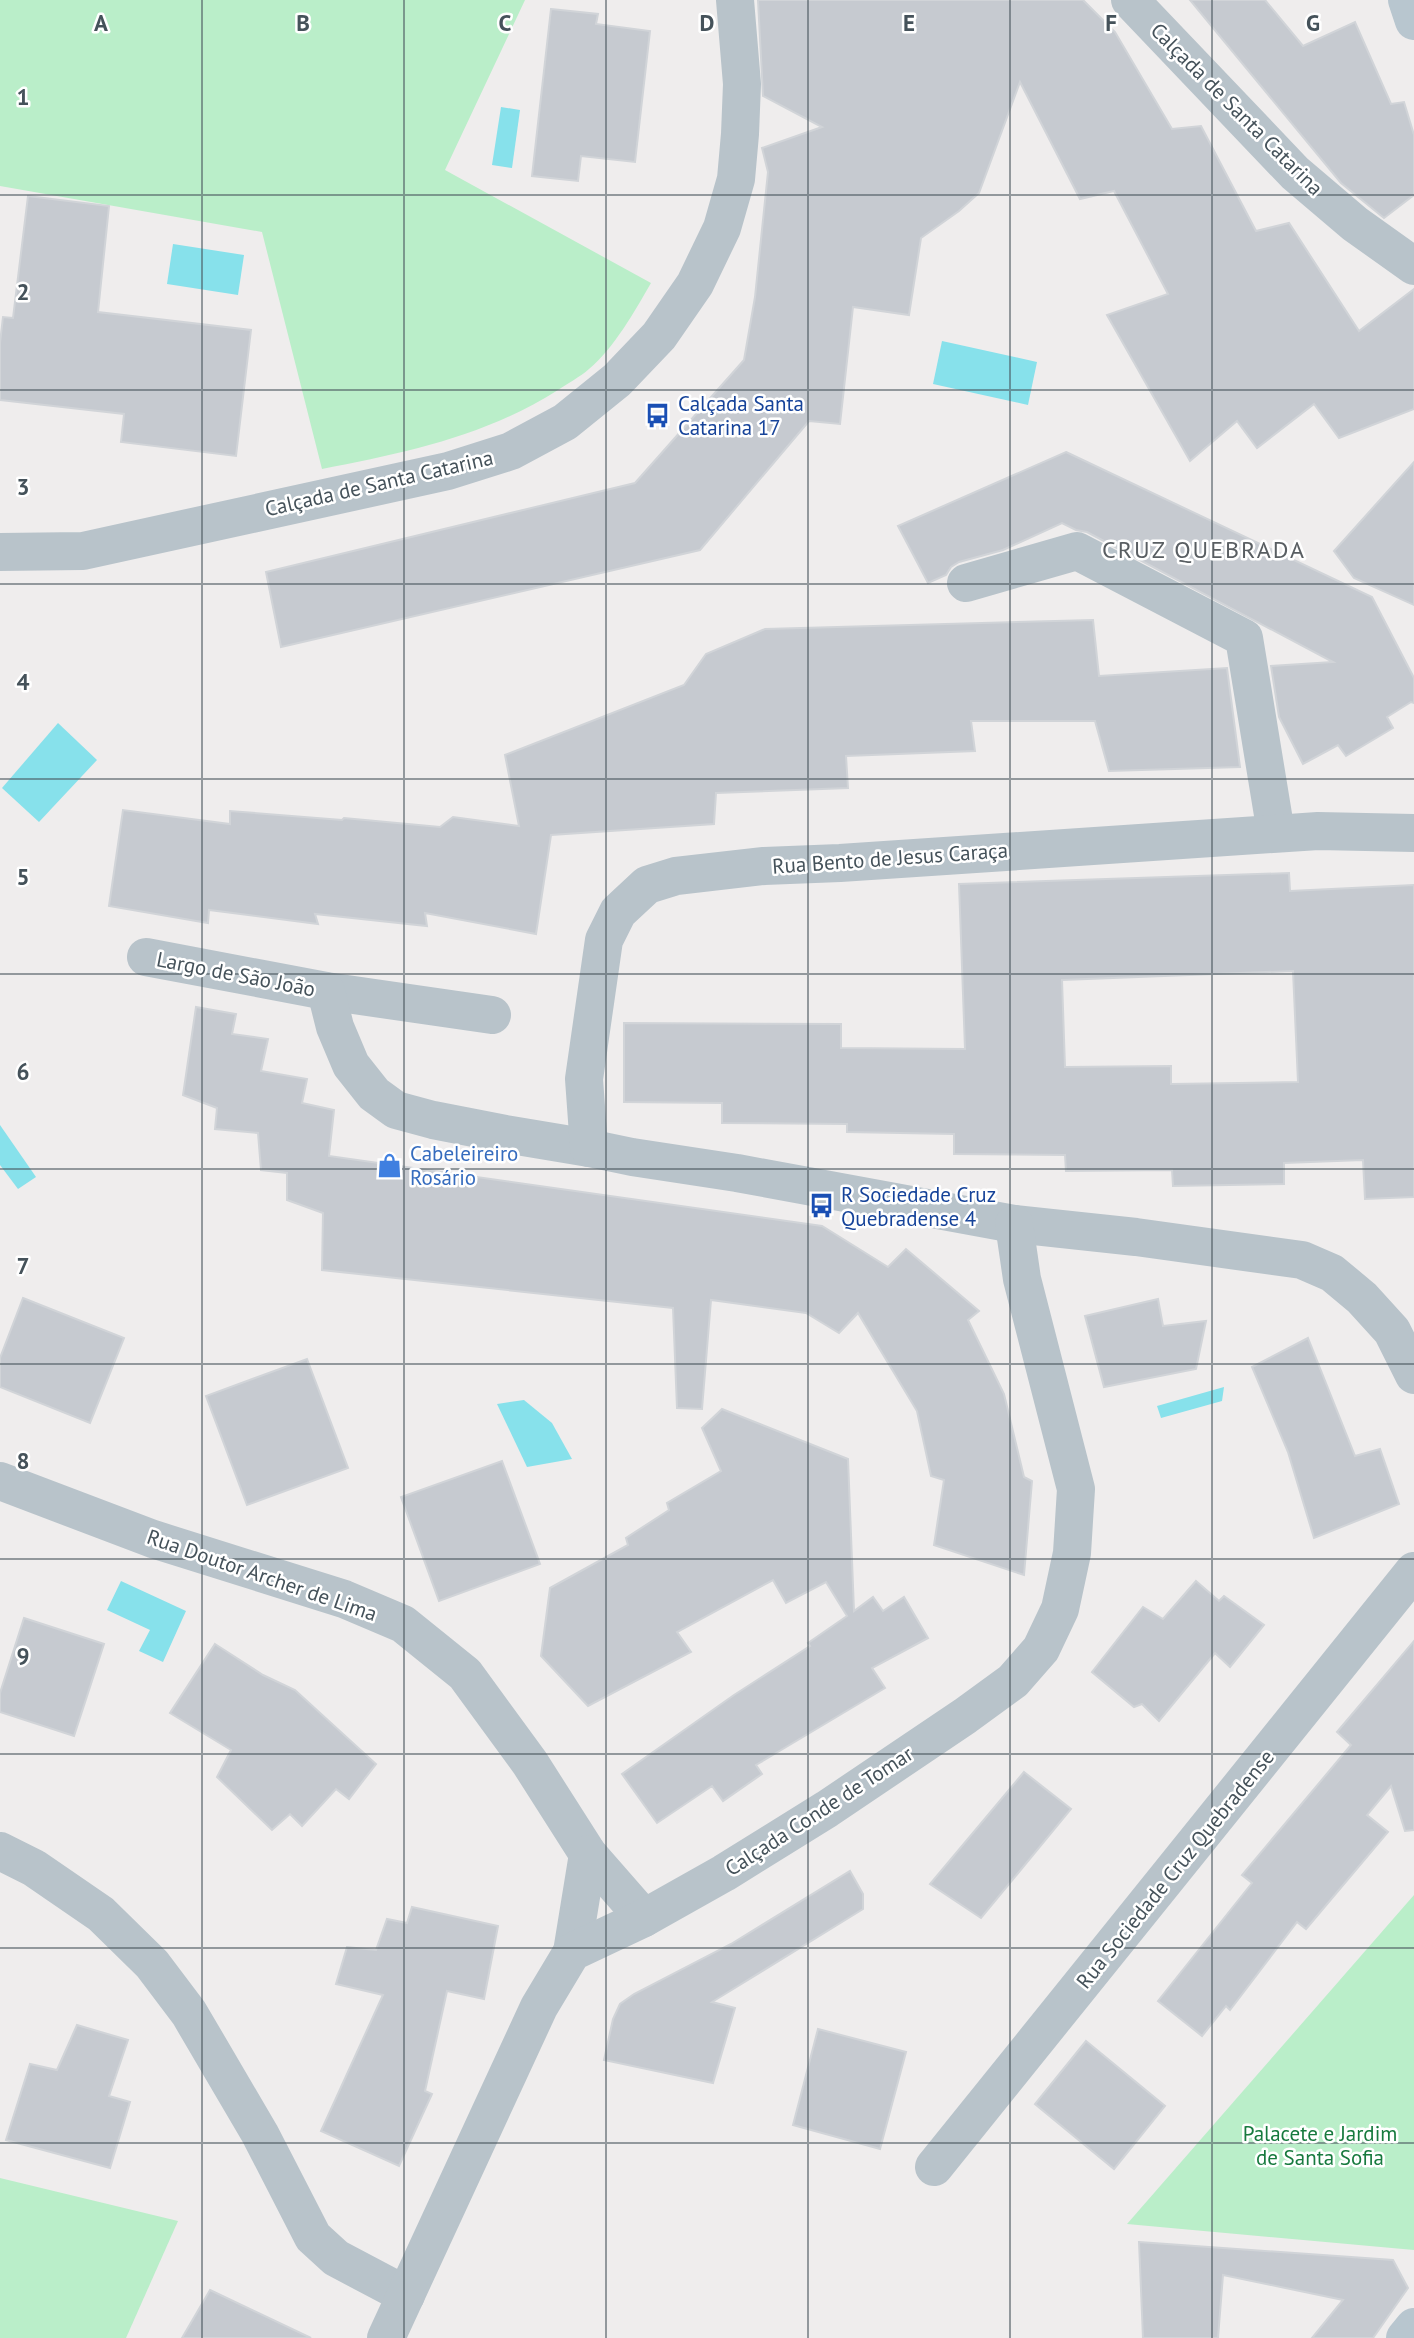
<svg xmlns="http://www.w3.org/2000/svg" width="1414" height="2338" font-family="'PT Sans',sans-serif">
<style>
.green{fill:#baeec9}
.water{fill:#87e1eb}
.building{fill:#c6cad0;stroke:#d1d4d8;stroke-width:2;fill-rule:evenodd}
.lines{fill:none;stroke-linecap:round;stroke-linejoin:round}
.street{stroke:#b8c3ca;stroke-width:38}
.secondary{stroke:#b8c6cf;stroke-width:38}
.grid{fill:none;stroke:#45525a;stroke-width:2;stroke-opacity:0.55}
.labels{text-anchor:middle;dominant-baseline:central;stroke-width:5;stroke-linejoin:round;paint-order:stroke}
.street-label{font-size:21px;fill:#45525a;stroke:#fff}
.transit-label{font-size:21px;fill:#164399;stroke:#fff;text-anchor:start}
.shop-label{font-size:21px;fill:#366cbe;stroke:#fff;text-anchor:start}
.park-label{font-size:21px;fill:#177a3e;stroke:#fff}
.quarter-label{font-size:24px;letter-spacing:2px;fill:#595e62;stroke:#fff}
.grid-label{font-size:23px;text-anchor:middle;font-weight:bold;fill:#45525a;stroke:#fff;stroke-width:5;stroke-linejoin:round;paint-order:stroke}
</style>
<rect width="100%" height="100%" fill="#efeded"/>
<g class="green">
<path d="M0 0H525L445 170 651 283C635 311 614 348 589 369 580 377 568 383 558 390 486 436 405 453 322 469L262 232 0 186Z"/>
<polygon points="1414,1895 1414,2250 1127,2224"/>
<polygon points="0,2178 178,2221 126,2338 0,2338"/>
</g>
<g class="water">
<polygon points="501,107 520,110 512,168 492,165"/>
<polygon points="173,244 244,255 238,295 167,284"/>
<polygon points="942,341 1037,362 1028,405 933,384"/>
<polygon points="58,723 97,760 39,822 2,788"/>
<polygon points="0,1125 36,1177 18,1189 0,1165"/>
<polygon points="1224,1387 1222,1401 1161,1418 1157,1406"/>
<polygon points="524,1400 552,1423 572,1459 527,1467 497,1404"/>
<polygon points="121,1581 186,1611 163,1662 139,1651 150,1630 107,1610"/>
</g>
<g class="building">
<polygon points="758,0 1083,0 1115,32 1172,129 1201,126 1256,231 1289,223 1359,331 1414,289 1414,409 1339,438 1314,404 1257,448 1237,421 1190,461 1107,315 1168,294 1114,191 1080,199 1020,82 979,193 959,211 921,238 909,315 853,307 840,424 809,421 700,550 281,647 266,572 635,483 744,360 755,297 768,172 762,148 822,127 763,96"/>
<polygon points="1190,0 1265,0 1303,46 1355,22 1391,104 1404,102 1414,135 1414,195 1384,218 1341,183"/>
<polygon points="551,9 598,14 596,24 650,31 635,162 581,156 578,181 532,176"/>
<polygon points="28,196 109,206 98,312 251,330 236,456 121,442 124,414 0,400 0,343 3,317 13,318"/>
<polygon points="1066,452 1372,597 1414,678 1414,703 1411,702 1387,717 1393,728 1346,756 1338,745 1303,764 1279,717 1271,666 1333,662 1087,532 1076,530 1062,523 1003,550 959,562 951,567 946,575 928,583 898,526"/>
<polygon points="1414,462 1414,605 1354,578 1334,551"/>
<polygon points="1093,620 1099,676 1227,668 1240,767 1109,771 1095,721 971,721 975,751 846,756 848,788 716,793 714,824 551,835 536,934 425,913 427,926 315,914 318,924 209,910 208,923 109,906 123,810 230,824 230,811 342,820 344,818 440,827 453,817 519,826 505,755 684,685 706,654 765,629"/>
<path d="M1289 873 1290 891 1414 885V1197L1365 1199 1363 1160 1284 1163V1184L1173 1186 1172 1170 1066 1171 1065 1155 954 1154V1134L847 1132V1124L722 1123V1103L624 1102V1023L841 1024V1048L965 1049 959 884ZM1293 971 1298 1082 1171 1084V1066L1065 1067 1062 980Z"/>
<polygon points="196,1007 236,1014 232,1034 268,1039 261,1071 307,1079 302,1103 334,1110 329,1156 822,1226 888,1267 906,1249 979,1311 968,1320 1004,1394 1024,1477 1032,1481 1024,1575 934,1545 944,1480 931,1476 917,1411 858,1313 839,1333 806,1313 711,1300 702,1409 677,1408 673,1308 322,1270 323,1213 287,1200 287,1173 261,1170 258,1133 215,1129 217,1108 183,1095"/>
<polygon points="23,1298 124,1338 90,1423 0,1387 0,1358"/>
<polygon points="1158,1299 1163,1326 1206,1321 1196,1369 1104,1387 1085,1316"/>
<polygon points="1308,1338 1355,1456 1380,1449 1399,1504 1314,1538 1288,1452 1252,1367"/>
<polygon points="307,1359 348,1468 247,1505 206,1396"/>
<polygon points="722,1409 848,1459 854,1611 873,1597 883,1611 904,1597 928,1638 872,1668 885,1688 756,1765 762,1774 723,1801 712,1786 657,1823 622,1774 734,1695 810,1646 808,1643 847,1616 826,1582 786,1603 773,1580 677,1632 691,1652 588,1706 541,1656 550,1588 628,1545 626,1538 669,1510 667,1503 721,1471 702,1428"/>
<polygon points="502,1461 540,1564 439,1601 401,1497"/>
<polygon points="1196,1581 1219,1601 1224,1596 1264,1625 1230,1667 1215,1653 1159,1721 1142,1704 1134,1707 1092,1672 1143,1607 1163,1619"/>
<polygon points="24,1618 104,1644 74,1736 0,1712 0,1693"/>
<polygon points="1414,1641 1414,1830 1405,1831 1391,1786 1367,1815 1388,1832 1306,1929 1297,1922 1230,2010 1226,2006 1202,2036 1158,2001 1252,1883 1242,1875 1351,1745 1337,1732"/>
<polygon points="215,1644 263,1675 295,1690 376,1764 349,1799 336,1789 302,1826 290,1814 272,1830 217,1777 231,1750 170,1713"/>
<polygon points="1024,1772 1071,1809 981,1918 930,1884"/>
<polygon points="850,1871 863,1894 863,1909 712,2002 735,2008 713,2083 604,2060 613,2019 620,2004 634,1994 731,1944"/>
<polygon points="412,1907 498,1926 484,1999 447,1991 425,2091 432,2094 399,2166 321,2131 383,1995 336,1984 347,1947 376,1950 387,1919 407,1923"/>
<polygon points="77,2025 128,2040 109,2096 130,2102 110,2168 6,2140 30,2064 57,2070"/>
<polygon points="818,2029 906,2052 880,2149 793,2125"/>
<polygon points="1086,2041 1165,2106 1114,2169 1035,2104"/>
<polygon points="1139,2242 1393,2260 1408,2288 1373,2338 1312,2338 1343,2300 1223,2275 1218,2338 1143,2338"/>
<polygon points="210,2290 311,2338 182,2338"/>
</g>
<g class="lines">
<g class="street">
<polyline points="1130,0 1295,173 1355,224 1414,266"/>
<polyline points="0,552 83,551 448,471 511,451 565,422 617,380 659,336 695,284 722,228 736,179 740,134 742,84 735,0"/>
<polyline points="966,583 1077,551 1244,638 1276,833"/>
<polyline points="146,957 326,991 492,1015"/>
<polyline points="326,991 335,1027 351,1065 374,1094 396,1110 433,1120 505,1134 589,1148 632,1157 737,1173 1014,1224 1136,1237 1302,1260 1332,1273 1362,1298 1392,1331 1414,1375"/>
<polyline points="589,1148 584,1079 604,940 618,912 647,885 676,876 764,866 840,863 1318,831 1414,833"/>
<polyline points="0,1481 153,1539 344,1599 403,1624 465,1674 530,1763 588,1854 644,1918"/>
<polyline points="0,1851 34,1868 101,1914 152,1964 189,2013 260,2134 313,2237 336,2258 406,2295"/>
<polyline points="572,1952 588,1854"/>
<polyline points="934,2167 1414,1571"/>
<polyline points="386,2338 539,2007 572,1952 644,1918 724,1873 827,1809 965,1716 1013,1681 1041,1649 1060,1609 1072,1553 1076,1489 1022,1279 1014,1224"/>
</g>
<g class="secondary">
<polyline points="1407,0 1414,21"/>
<polyline points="1405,2338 1414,2327"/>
</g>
</g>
<path class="grid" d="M202 0V2338M404 0V2338M606 0V2338M808 0V2338M1010 0V2338M1212 0V2338M0 195H1414M0 390H1414M0 584H1414M0 779H1414M0 974H1414M0 1169H1414M0 1364H1414M0 1559H1414M0 1754H1414M0 1948H1414M0 2143H1414"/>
<defs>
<symbol id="bus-bare" viewBox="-9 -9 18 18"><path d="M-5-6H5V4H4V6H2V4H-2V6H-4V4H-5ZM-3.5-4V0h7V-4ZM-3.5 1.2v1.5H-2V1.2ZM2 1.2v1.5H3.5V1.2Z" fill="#1a4fb4" stroke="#fff" stroke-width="2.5" paint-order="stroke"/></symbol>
<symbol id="shop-bare" viewBox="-9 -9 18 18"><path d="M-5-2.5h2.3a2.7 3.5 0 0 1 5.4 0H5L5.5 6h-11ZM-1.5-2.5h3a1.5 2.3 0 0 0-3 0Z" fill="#3f7fe0" stroke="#fff" stroke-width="2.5" paint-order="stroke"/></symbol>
</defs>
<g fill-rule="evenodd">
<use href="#bus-bare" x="640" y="398" width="35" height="35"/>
<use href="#shop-bare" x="372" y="1148" width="35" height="35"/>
<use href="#bus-bare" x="804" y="1188" width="35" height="35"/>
</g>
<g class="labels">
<g class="street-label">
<text transform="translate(1237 109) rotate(45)">Calçada de Santa Catarina</text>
<text transform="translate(379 483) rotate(-13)">Calçada de Santa Catarina</text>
<text transform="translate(890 858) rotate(-4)">Rua Bento de Jesus Caraça</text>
<text transform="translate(236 974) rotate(11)">Largo de São João</text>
<text transform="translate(262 1575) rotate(19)">Rua Doutor Archer de Lima</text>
<text transform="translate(819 1811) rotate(-33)">Calçada Conde de Tomar</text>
<text transform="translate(1175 1869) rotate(-51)">Rua Sociedade Cruz Quebradense</text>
</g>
<g class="transit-label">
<text x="678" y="403">Calçada Santa<tspan x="678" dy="24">Catarina 17</tspan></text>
<text x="841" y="1194">R Sociedade Cruz<tspan x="841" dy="24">Quebradense 4</tspan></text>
</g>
<g class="shop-label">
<text x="410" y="1153">Cabeleireiro<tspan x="410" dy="24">Rosário</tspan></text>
</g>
<g class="park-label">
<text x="1320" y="2133">Palacete e Jardim<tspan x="1320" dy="24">de Santa Sofia</tspan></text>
</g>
<g class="quarter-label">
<text x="1204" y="549">CRUZ QUEBRADA</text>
</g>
</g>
<g class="grid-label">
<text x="101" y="31">A</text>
<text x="303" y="31">B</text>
<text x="505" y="31">C</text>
<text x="707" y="31">D</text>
<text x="909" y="31">E</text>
<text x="1111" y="31">F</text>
<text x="1313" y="31">G</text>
<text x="23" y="105">1</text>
<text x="23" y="300">2</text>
<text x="23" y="495">3</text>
<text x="23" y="690">4</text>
<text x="23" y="885">5</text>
<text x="23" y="1080">6</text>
<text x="23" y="1274">7</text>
<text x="23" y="1469">8</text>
<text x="23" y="1664">9</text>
</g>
</svg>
